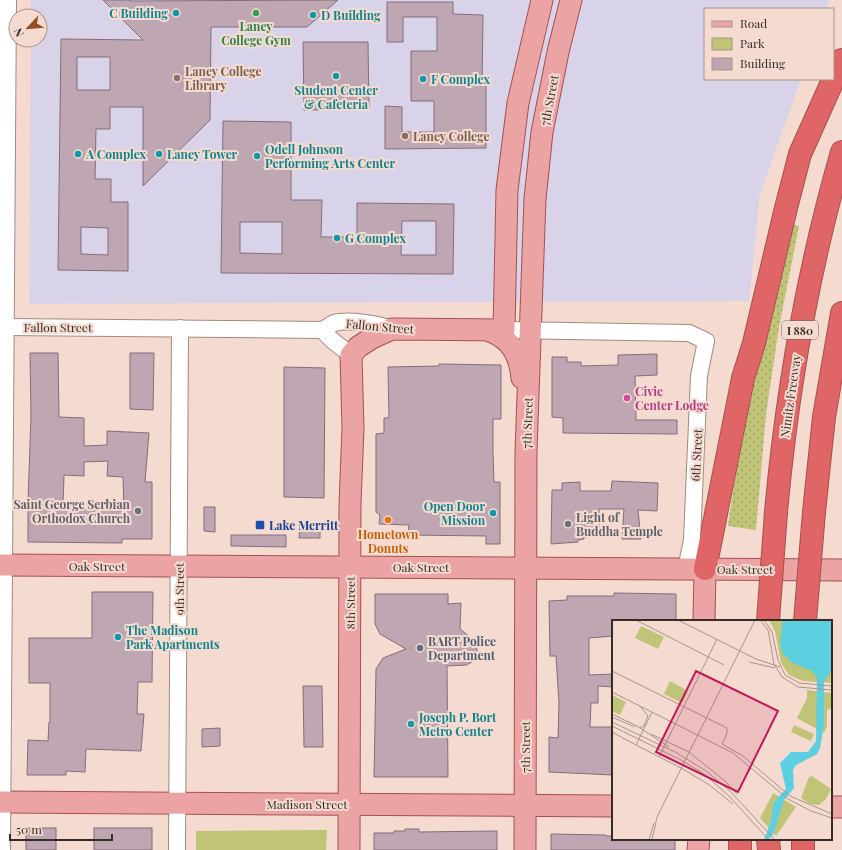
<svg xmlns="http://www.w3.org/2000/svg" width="842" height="850" font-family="'Playfair Display',serif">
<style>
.education{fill:#d9d3e9}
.grass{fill:url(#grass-dots)}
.park{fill:#bfc477}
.building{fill:#bfa6b3;stroke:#846d79;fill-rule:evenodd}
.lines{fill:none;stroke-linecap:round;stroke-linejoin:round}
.minor-casing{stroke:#a28a7f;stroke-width:18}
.major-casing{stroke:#a45150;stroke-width:23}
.highway-casing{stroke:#a45150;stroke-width:24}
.minor{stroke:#fff;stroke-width:16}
.major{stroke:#eca3a3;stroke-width:21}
.highway{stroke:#df6566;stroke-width:22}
.highway-bridge-casing{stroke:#a45150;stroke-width:24;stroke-linecap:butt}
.highway-bridge{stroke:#df6566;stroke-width:22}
.culture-dot{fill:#0f9aa8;stroke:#f5dbcf;stroke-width:1.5}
.leisure-dot{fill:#2e9e5b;stroke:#f5dbcf;stroke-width:1.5}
.education-dot{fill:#8d6e63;stroke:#f5dbcf;stroke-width:1.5}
.hotel-dot{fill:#d1479c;stroke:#f5dbcf;stroke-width:1.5}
.worship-dot{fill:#6b7280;stroke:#f5dbcf;stroke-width:1.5}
.food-dot{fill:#e8710a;stroke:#f5dbcf;stroke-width:1.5}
.transit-dot{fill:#1a4fb4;stroke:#f5dbcf;stroke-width:1.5}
.service-dot{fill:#5c6f8a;stroke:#f5dbcf;stroke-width:1.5}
.labels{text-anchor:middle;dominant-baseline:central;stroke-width:4;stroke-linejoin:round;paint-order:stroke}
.shield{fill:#f5dbcf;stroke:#6f6059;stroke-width:1}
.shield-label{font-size:11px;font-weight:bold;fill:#352b27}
.culture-label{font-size:12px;font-weight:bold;fill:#0d838f;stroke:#f5dbcf;text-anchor:start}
.leisure-label{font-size:12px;font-weight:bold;fill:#27864d;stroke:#f5dbcf}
.education-label{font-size:12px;font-weight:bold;fill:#785e54;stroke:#f5dbcf;text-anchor:start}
.street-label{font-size:12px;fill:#352b27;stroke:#f5dbcf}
.hotel-label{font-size:12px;font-weight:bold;fill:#b23c85;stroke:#f5dbcf;text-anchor:start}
.worship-label{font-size:12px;font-weight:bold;fill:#5b616d;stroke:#f5dbcf;text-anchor:end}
.transit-label{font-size:12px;font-weight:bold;fill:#164399;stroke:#f5dbcf;text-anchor:start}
.food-label{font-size:12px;font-weight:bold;fill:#c56008;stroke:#f5dbcf}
.service-label{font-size:12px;font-weight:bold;fill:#4e5e75;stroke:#f5dbcf;text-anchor:start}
.inset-road{fill:none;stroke:#a8958c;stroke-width:1}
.view{fill:#c2185b;fill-opacity:0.15;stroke:#c2185b;stroke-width:2}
.inset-edge{fill:none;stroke:#352b27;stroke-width:2}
</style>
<defs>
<pattern id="grass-dots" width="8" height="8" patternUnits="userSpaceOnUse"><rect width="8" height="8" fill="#bfc477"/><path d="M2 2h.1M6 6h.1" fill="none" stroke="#9c9f62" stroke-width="1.8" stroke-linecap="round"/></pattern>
</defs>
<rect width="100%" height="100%" fill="#f5dbcf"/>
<polygon class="education" points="31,0 829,0 826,9 705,9 705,79 801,79 760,194 749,301 29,304 31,40 40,40 40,16 31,16"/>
<polygon class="grass" points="789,224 799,226 779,327 766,414 756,530 728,526 746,405"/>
<polygon class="park" points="327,830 326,850 196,850 196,831"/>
<g class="building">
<path d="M103 0H130V1L338 0 307 27H211L210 120 143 186V107H110V129H96L95 179H111V202H128V271L58 270 61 39 143 40ZM77 57H110V90H77ZM81 227 108 228V255L81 254Z"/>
<polygon points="387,2 453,2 453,14 483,15 482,85 486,84 486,148 385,149 385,106 402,107 402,132 434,132 434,101 411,101 411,51 437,51 437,17 403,17 403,42 387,42"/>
<polygon points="303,42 368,42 369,109 304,110"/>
<path d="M223 121 291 122V200H322L321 237H357V203L454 204 453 274 221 273ZM402 221H436V255H401ZM240 222H282V254L240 253Z"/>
<path d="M30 353H58L59 417 84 418V446L107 445V431L149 433 145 482H152V539H122V543L28 542V501L31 417ZM108 461 107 476 123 477 124 511 101 510V506L63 505 64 475 84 476V462Z"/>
<polygon points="130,353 154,353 153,410 130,409"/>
<polygon points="657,354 657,375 635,376 636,420 677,420 677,434 563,433 563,418 552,417 552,357 567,357 567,362 581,362 581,366 618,365 618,355"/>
<polygon points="439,364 501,365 501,419 493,419 493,452 494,482 500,482 500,544 486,544 486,536 408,535 409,525 379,524 380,515 376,512 376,434 384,433 384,418 389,418 388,367 439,366"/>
<polygon points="284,367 325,368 324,498 284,497"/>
<polygon points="612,481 658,483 657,511 638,510 641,539 622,539 624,509 599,509 599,537 584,537 584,539 578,540 578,542 551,544 552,490 562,490 562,483 580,482 580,491 611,491"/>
<polygon points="204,507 215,507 215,532 204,531"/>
<polygon points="300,526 320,526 320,538 299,538"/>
<polygon points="231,535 286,535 286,547 231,546"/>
<polygon points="92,592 153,592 152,682 138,682 137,714 144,714 141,751 86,749 85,772 66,771 66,775 27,775 28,740 48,741 49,722 50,722 50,683 29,683 29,638 92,638"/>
<polygon points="614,593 676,594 676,621 613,621 613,636 589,638 589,675 613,674 613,687 598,686 598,703 591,703 590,727 613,727 613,775 549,772 549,737 558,738 559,703 556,656 550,656 549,601 567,600 567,596 614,596"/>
<polygon points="375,594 448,594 448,604 461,603 460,629 476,642 477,651 472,662 466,665 447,666 448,777 374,777 376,669 383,658 406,649 380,634 375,624"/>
<polygon points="303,686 322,686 323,747 304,747"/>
<polygon points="220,728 220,746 202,747 202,729"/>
<rect x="26" y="828" width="30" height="22"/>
<rect x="94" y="828" width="58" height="22"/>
<polygon points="405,829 419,829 419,832 497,831 497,850 374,850 374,833 394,833 394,831 405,831"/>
<polygon points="551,834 606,835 606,836 613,836 613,839 675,839 675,850 551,850"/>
</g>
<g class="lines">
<defs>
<g id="minor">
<path d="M6 327 323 330C326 328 331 324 334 323 348 319 378 324 392 329"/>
<path d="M323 330C330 341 342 347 351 355"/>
<polyline points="504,330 689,333 706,341 699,376 692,540 686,569"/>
<polyline points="2,850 8,0"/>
<polyline points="177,850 180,328"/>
</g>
<g id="major">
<path d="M490 331C511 339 520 355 522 378"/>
<polyline points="0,565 842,570"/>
<polyline points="704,621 705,569"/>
<polyline points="0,802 613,806"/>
<polyline points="831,807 842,807"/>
<polyline points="349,850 350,504 353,428 351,355 358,347 372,338 392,329 504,330 507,190 518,103 542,0"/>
<polyline points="525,850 526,452 535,199 542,132 558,52 571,0"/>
<polyline points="698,850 699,839"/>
</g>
<g id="highway">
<path d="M776 512C787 390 808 270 842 152"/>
<polyline points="814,512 824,417 842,313"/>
<polyline points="705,569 743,378 754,343 786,208 800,154 842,60"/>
<polyline points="768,839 769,850"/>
<polyline points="740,850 740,839"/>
<polyline points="803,850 803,839"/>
</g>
</defs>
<use href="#minor" class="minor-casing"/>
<use href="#major" class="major-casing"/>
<use href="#highway" class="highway-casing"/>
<use href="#minor" class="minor"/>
<use href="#major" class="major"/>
<use href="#highway" class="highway"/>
<defs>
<g id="highway-bridge">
<polyline points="768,621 776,512"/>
<polyline points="805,621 814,512"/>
</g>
</defs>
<use href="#highway-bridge" class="highway-bridge-casing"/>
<use href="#highway-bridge" class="highway-bridge"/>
</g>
<g class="culture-dot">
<circle cx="176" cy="13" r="4"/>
<circle cx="313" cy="15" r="4"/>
<circle cx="336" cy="76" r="4"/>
<circle cx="423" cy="79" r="4"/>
<circle cx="78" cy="154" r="4"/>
<circle cx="159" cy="154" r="4"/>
<circle cx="257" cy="156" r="4"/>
<circle cx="337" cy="238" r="4"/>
<circle cx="493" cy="513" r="4"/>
<circle cx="118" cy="637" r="4"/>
<circle cx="411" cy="724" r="4"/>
</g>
<circle class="leisure-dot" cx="256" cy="13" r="4"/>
<g class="education-dot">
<circle cx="177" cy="78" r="4"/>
<circle cx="405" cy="136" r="4"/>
</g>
<circle class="hotel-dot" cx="627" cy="398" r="4"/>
<g class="worship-dot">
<circle cx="138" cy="511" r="4"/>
<circle cx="568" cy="524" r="4"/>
</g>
<circle class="food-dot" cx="388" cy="520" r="4"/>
<rect class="transit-dot" x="255" y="520" width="10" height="10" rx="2"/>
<circle class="service-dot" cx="420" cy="648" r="4"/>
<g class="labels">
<rect class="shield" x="782" y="321" width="36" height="18" rx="3"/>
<g class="shield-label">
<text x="800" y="330">I 880</text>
</g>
<g class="culture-label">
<text x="168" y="13" text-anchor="end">C Building</text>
<text x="321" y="15">D Building</text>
<text x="431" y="79">F Complex</text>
<text x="336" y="90" text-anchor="middle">Student Center<tspan x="336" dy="14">&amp; Cafeteria</tspan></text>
<text x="265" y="149">Odell Johnson<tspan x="265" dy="14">Performing Arts Center</tspan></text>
<text x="86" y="154">A Complex</text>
<text x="167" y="154">Laney Tower</text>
<text x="345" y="238">G Complex</text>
<text x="485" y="506" text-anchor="end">Open Door<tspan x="485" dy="14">Mission</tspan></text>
<text x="126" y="630">The Madison<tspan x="126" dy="14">Park Apartments</tspan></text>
<text x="419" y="717">Joseph P. Bort<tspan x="419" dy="14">Metro Center</tspan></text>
</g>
<g class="leisure-label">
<text x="256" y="26">Laney<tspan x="256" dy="14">College Gym</tspan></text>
</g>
<g class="education-label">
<text x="185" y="71">Laney College<tspan x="185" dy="14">Library</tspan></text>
<text x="413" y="136">Laney College</text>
</g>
<g class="street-label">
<text transform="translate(549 100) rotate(-79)">7th Street</text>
<text transform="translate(380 326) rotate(5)">Fallon Street</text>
<text x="58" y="327">Fallon Street</text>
<text transform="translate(790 396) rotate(-82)">Nimitz Freeway</text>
<text transform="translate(527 423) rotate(-88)">7th Street</text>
<text transform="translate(696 455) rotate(-87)">6th Street</text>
<text x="97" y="566">Oak Street</text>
<text x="421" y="567">Oak Street</text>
<text x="745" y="569">Oak Street</text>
<text transform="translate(179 589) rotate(-90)">9th Street</text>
<text transform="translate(350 603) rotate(-90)">8th Street</text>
<text transform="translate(525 747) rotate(-90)">7th Street</text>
<text x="307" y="804">Madison Street</text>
</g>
<g class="hotel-label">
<text x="635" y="391">Civic<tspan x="635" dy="14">Center Lodge</tspan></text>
</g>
<g class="worship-label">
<text x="130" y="504">Saint George Serbian<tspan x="130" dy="14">Orthodox Church</tspan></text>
<text x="576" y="517" text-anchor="start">Light of<tspan x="576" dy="14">Buddha Temple</tspan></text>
</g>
<g class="transit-label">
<text x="269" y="525">Lake Merritt</text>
</g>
<g class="food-label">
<text x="388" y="534">Hometown<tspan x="388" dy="14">Donuts</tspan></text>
</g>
<g class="service-label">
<text x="428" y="641">BART Police<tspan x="428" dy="14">Department</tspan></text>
</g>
</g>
<g transform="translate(612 620)">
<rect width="220" height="220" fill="#f5dbcf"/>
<path d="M157 0H220V56L218 59 220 63 191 61 177 55 169 43 163 11ZM29 6 52 17 46 29 23 18ZM58 61 76 71 70 83 52 74ZM195 70 220 73V88L215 90V106L212 113 185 98 195 78ZM0 75 14 82 8 95 0 91ZM182 105 202 114 199 121 179 112ZM200 156 219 169 214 179 207 185 198 184 189 178 197 157ZM161 173 184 187 164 216 148 198Z" fill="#bfc477"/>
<path d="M171 0H220V50L212 61V104L208 128 205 134 184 145 181 150 182 168 172 180 161 215 156 220H152L159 201 162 182 174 169 168 143 179 132H196L204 121 205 57 200 51 181 43 171 34 168 24Z" fill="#5ccfe0"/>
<path class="inset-road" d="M24 0 112 45M66 0 144 39 168 47M148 0 156 10 162 44 170 57 186 67 220 70M152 0 160 12 166 40 173 55 187 63 220 66M137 42 163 48M0 51 115 108V113L110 124 131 136 178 176 220 194M0 72 121 133 176 179 199 191 220 198M40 92 24 125 69 148M0 94 25 106 57 127M0 97 23 107M0 102 65 133 94 151 118 171 163 220M0 106 69 140 92 154 116 175 157 220M27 108 32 106 36 96 28 86M0 112 24 125M39 114 77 132M77 132 113 161 125 174M47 137 105 19M69 148 96 164 121 184M37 220 42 203M40 220 45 197 143 0"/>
<path class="view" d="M84 51 166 91 126 172 44 132Z"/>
<rect width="220" height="220" class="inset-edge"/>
</g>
<rect x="704" y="8" width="130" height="72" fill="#f5dbcf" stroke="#a8958c"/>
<rect x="712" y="21" width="20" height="6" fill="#eca3a3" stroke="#a8958c"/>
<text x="740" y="28" font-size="12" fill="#352b27">Road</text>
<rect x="712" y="38" width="20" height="12" fill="#bfc477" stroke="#a8958c"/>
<text x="740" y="48" font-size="12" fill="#352b27">Park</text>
<rect x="712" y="58" width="20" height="12" fill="#bfa6b3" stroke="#a8958c"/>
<text x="740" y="68" font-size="12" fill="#352b27">Building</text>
<g transform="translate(28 28) rotate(244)"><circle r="19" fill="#f5dbcf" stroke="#a8958c"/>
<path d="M0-3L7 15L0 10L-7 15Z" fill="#945023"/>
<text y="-6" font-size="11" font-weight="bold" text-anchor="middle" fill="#352b27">N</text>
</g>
<path d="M10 834v6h102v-6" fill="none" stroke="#352b27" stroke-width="2"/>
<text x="16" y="834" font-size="12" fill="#352b27" stroke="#f5dbcf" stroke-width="3" paint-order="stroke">50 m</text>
</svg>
